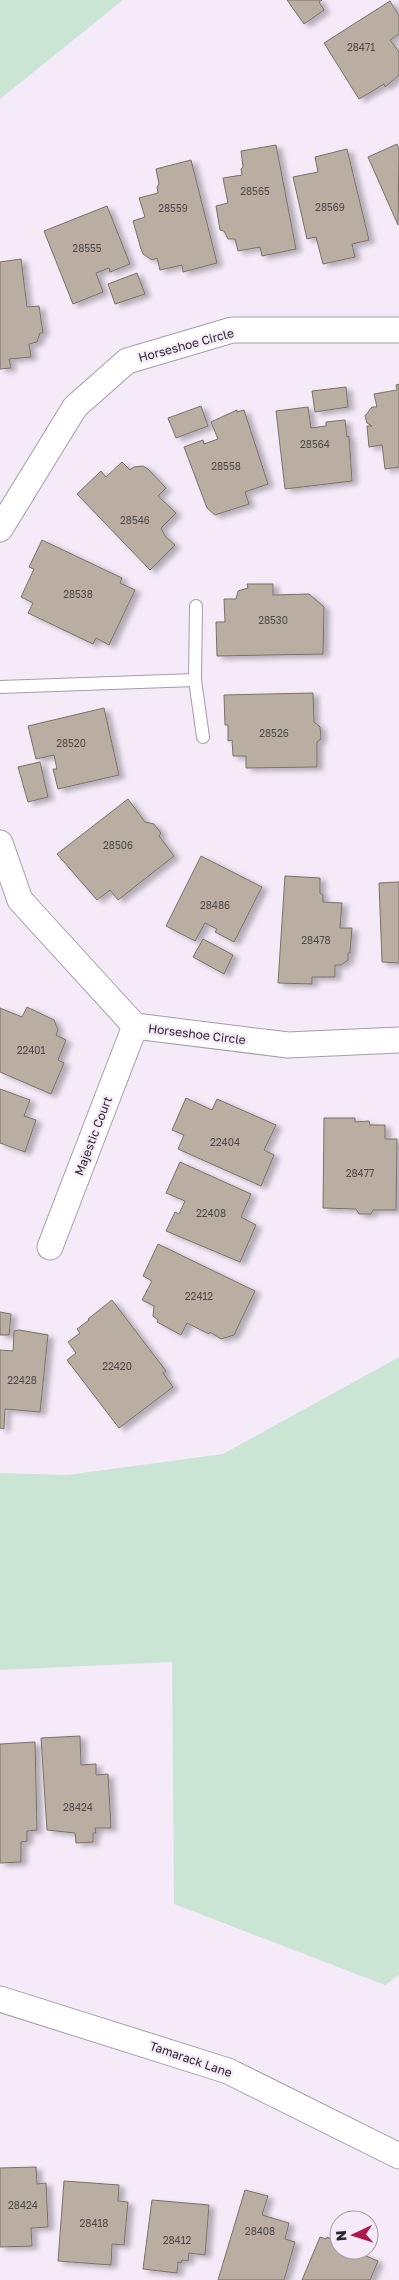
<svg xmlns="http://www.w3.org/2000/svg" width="399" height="2280" font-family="'Golos Text',sans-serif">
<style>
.green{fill:#cbe5d5}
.building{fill:#baaea3;stroke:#7c7167;filter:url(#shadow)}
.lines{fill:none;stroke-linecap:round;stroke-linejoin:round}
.service-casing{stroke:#a69da9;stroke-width:14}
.minor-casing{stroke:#a69da9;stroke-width:27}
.service{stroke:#fff;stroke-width:12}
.minor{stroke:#fff;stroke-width:25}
.labels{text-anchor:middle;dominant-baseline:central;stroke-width:4.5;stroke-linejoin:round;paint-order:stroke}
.number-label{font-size:10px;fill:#4f494a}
.street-label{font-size:12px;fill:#2b272c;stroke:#f4eaf8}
</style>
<defs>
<filter id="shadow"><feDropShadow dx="5.5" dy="3" stdDeviation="2.5" flood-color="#0004"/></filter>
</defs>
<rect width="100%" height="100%" fill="#f4eaf8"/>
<g class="green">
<polygon points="0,0 123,0 0,99"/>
<polygon points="399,1357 399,1975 385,1985 174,1904 172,1662 0,1670 0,1473 67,1475 223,1454"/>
</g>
<g class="building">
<polygon points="287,0 322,0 319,2 324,10 304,24"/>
<polygon points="390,1 399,16 399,34 390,40 399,52 399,75 385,87 384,84 359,99 324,43"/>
<polygon points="397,144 399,149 398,225 368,157"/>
<polygon points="276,145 296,249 262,256 260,247 238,251 235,239 228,239 224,231 220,230 216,206 228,203 223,178 242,175 241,169 243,167 241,151"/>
<polygon points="347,149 369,240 352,244 355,257 323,264 316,237 307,239 293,177 318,172 315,157"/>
<polygon points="191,160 217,263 183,272 182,265 160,270 157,258 152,260 143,254 141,249 133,221 145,217 139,198 158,193 157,187 159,184 156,169"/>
<polygon points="107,206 130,264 110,272 109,268 96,273 103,292 73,304 44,231"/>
<polygon points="21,259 27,307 39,306 43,333 40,333 37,342 29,344 31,357 9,359 11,368 0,369 0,262"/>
<polygon points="137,273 145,294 115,304 108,284"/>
<polygon points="399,384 399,467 385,469 382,445 369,447 367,426 372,426 367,423 365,416 372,407 377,407 374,394 397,390 396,385"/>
<polygon points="346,387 348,407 315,412 312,391"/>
<polygon points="201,406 208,426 176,438 168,418"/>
<polygon points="308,407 311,428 326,426 326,422 345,420 347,437 349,436 352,481 285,489 276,411"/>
<polygon points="237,410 237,412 244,410 268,484 245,492 249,504 215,515 207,508 184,447 203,440 204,444 218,439 211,422"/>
<polygon points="122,462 130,470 134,467 143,466 148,469 166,488 158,496 176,513 161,528 165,536 175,545 150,570 77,494 101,471 106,477"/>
<polygon points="42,540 122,578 120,583 135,590 109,645 96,638 93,644 28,613 33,603 21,597 34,569 29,567"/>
<polygon points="247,584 273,584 273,595 309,594 324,607 323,654 217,656 216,622 225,622 224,599 236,599 238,591 248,588"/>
<polygon points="313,693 314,722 320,727 321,739 317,742 317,767 246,768 246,756 233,756 232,740 228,741 228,725 225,725 224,695"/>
<polygon points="104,708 119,775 58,789 53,769 57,769 54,755 36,759 28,726"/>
<polygon points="40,762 48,797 28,802 18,767"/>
<polygon points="128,799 145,822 154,824 161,833 159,836 174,856 118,900 110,890 97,900 57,854"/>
<polygon points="201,856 262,887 234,942 215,932 217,929 205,923 195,941 166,926"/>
<polygon points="285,876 320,878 320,893 323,895 323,902 342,903 340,928 352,928 350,953 348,953 348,960 341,965 335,965 335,977 312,977 312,984 278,983"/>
<polygon points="399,882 399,963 382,962 379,883"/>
<polygon points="203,939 233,955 224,974 193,957"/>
<polygon points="27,1007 54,1020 58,1030 56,1035 66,1040 58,1060 64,1063 51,1094 0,1072 0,1008 22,1017"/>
<polygon points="0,1089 30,1100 24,1116 36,1120 25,1152 0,1143"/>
<polygon points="186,1098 212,1110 217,1099 276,1125 264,1150 274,1155 261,1186 178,1149 184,1135 172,1130"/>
<polygon points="324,1118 355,1118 355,1122 369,1121 370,1125 385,1125 385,1139 397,1139 396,1210 373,1210 371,1214 359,1214 356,1209 323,1208"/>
<polygon points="180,1162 251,1194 241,1217 256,1225 240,1262 166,1231 175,1212 179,1214 185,1201 166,1193"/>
<polygon points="158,1244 255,1291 234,1335 221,1339 210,1332 209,1334 187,1323 181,1335 157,1322 158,1320 153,1316 154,1306 142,1300 152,1281 143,1276"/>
<polygon points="112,1300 166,1371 163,1373 173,1387 119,1428 67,1360 76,1353 68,1342 80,1333 77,1329 89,1320 88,1319"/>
<polygon points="0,1312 11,1314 9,1335 0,1335"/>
<polygon points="19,1330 48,1335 40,1412 5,1409 4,1429 0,1428 0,1350 13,1351 14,1331"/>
<polygon points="80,1736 81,1765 96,1764 96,1775 108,1774 111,1828 95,1828 96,1833 93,1833 93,1842 76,1843 75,1833 47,1830 41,1738"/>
<polygon points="35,1742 37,1830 27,1831 27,1841 21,1842 21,1862 0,1863 0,1744"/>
<polygon points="36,2167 37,2184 46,2183 48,2227 31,2228 32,2246 0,2247 0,2168"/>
<polygon points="64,2181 119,2185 118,2201 128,2202 124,2245 112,2244 111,2265 58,2261"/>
<polygon points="245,2190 268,2196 262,2215 289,2223 285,2239 295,2242 284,2280 218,2280"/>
<polygon points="152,2200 209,2205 205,2255 189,2253 188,2261 182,2260 181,2263 178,2262 177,2273 143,2269"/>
<polygon points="320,2237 326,2239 327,2237 339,2242 339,2250 352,2250 378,2261 370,2280 302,2280"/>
</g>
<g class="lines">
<defs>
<g id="service">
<polyline points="195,680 203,737"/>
<polyline points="0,687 195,680 196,606"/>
</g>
<g id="minor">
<polyline points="0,529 75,407 127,361 232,330 399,330"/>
<polyline points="0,843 20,900 135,1026 288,1045 399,1040"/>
<polyline points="50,1247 135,1026"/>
<polyline points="0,1999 228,2071 399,2156"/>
</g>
</defs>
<use href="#service" class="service-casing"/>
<use href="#minor" class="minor-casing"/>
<use href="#service" class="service"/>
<use href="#minor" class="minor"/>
</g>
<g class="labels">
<g class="number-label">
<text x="361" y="47">28471</text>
<text x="255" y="191">28565</text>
<text x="330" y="207">28569</text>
<text x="173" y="208">28559</text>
<text x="87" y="248">28555</text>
<text x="315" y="444">28564</text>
<text x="226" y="466">28558</text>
<text x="135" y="520">28546</text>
<text x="78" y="594">28538</text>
<text x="273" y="620">28530</text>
<text x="274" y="733">28526</text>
<text x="71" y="743">28520</text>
<text x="118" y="845">28506</text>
<text x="215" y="905">28486</text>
<text x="316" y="940">28478</text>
<text x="31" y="1050">22401</text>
<text x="225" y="1142">22404</text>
<text x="360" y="1173">28477</text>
<text x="211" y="1213">22408</text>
<text x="199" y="1296">22412</text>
<text x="117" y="1366">22420</text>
<text x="22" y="1380">22428</text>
<text x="78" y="1807">28424</text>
<text x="23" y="2205">28424</text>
<text x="94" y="2223">28418</text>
<text x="260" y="2231">28408</text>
<text x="177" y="2240">28412</text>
</g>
<g class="street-label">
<text transform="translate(186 345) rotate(-15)">Horseshoe Circle</text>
<text transform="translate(197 1034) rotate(7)">Horseshoe Circle</text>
<text transform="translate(93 1136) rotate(-69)">Majestic Court</text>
<text transform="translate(191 2059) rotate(19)">Tamarack Lane</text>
</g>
</g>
<g transform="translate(354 2235) rotate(266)"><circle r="24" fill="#f4eaf8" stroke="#a49ca6"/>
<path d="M0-4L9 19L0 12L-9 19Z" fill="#ac1a4d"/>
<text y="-8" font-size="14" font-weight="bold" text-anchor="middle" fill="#2b272c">N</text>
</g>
</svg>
